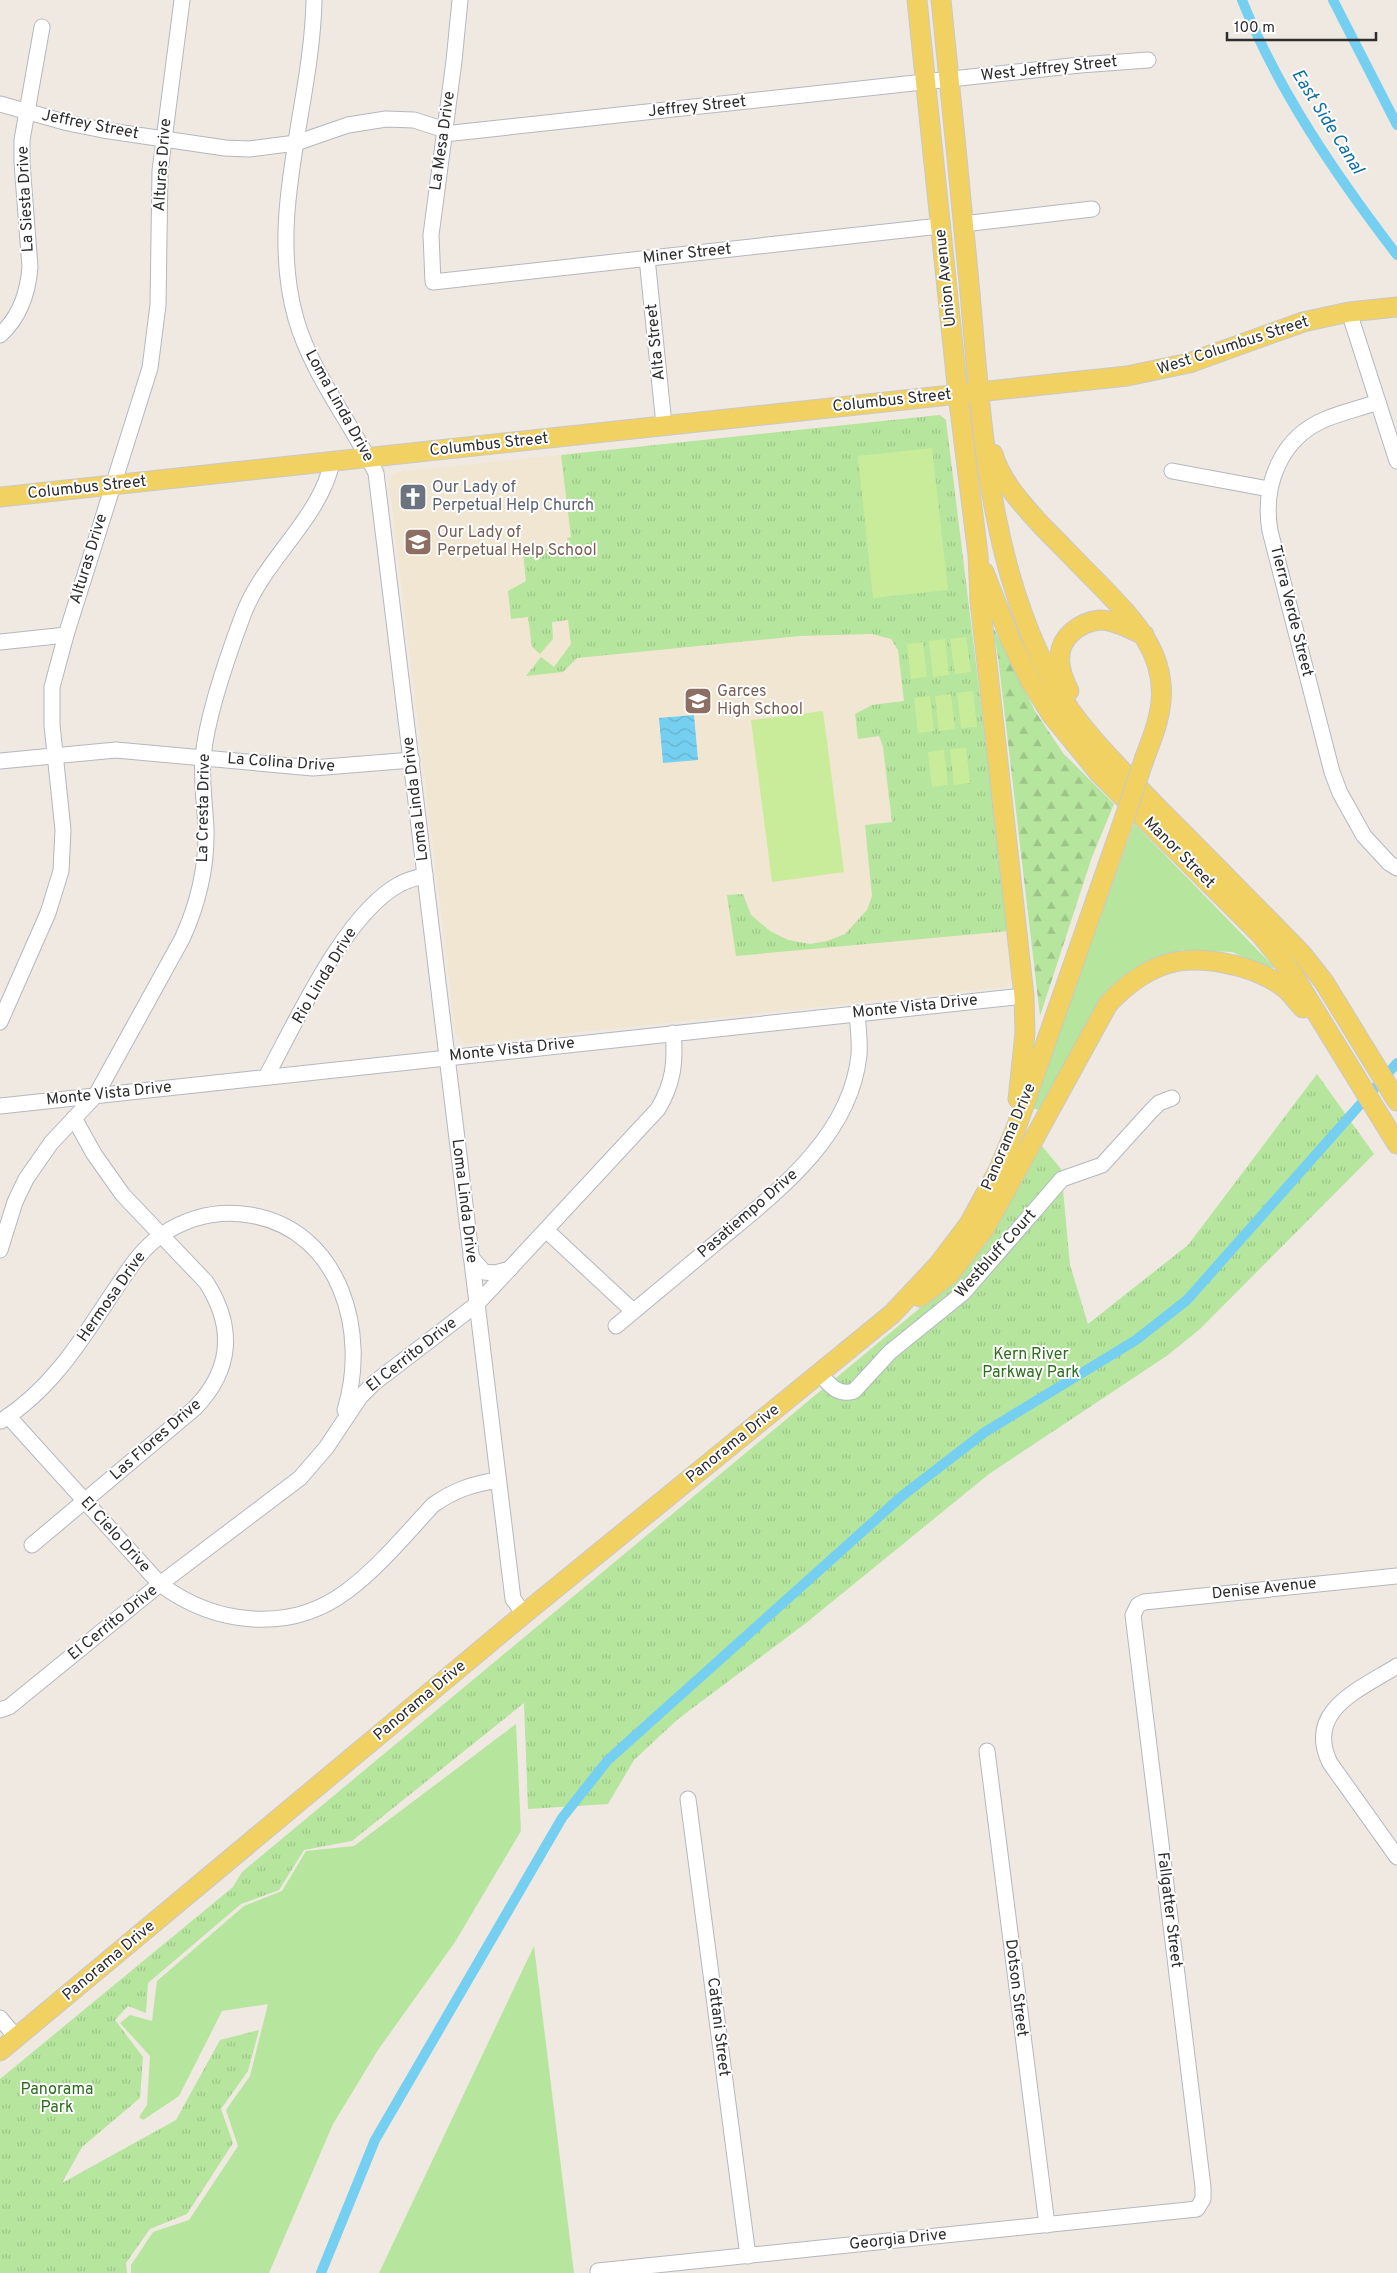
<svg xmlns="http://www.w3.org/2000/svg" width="1397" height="2273" font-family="Overpass,sans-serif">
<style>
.education{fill:#f0e6d1}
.grass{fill:#b6e59e}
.forest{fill:url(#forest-firs)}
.park{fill:url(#park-tufts)}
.pitch{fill:#c9ec9a}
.water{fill:url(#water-waves)}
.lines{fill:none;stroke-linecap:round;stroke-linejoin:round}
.canal{stroke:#75cff0;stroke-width:10}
.minor-casing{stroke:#b4b7c1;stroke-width:17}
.major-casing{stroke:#c9c9c9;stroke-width:21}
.minor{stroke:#fff;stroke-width:15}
.major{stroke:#f2d163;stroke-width:19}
.major-bridge-casing{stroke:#c9c9c9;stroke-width:21;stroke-linecap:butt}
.major-bridge{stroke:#f2d163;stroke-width:19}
.labels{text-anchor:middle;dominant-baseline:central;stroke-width:4;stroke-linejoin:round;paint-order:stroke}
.street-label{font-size:16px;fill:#2e2e2e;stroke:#fff}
.worship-label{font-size:16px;fill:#5b616d;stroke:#fff;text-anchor:start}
.education-label{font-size:16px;fill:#785e54;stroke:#fff;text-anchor:start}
.park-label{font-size:16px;fill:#2c6e1b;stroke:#fff}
.water-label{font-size:18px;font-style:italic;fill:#0d6fa3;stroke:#fff}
</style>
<defs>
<pattern id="forest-firs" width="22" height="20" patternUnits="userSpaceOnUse" patternTransform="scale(1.25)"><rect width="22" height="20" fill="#b6e59e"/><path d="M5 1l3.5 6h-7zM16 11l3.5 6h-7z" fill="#9dc588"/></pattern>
<pattern id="park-tufts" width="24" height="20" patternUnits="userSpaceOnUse" patternTransform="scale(1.25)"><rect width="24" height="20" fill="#b6e59e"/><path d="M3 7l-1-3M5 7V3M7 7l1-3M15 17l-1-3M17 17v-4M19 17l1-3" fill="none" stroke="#9dc588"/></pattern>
<pattern id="water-waves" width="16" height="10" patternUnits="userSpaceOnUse" patternTransform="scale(1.25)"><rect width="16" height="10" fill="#75cff0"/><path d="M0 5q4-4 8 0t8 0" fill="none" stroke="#66b2ce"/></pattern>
</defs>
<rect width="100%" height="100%" fill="#efe9e1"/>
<polygon class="education" points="940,415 946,420 1014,979 1005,987 466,1044 456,1036 400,574 389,483 392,476 398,472"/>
<g class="grass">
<polygon points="1134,823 1275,968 1265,967 1232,952 1182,950 1144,964 1042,1111 1032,1108"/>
<polygon points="516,1724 521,1831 455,1942 378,2050 333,2124 269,2273 131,2273 131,2265 153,2232 189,2220 238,2146 226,2110 250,2076 268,2004 222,2011 179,2096 143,2120 139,2117 147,2105 150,2056 120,2023 130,2015 152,2021 157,1981 244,1906 282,1891 306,1851 354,1846"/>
<polygon points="534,1946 574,2273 379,2273"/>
</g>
<polygon class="forest" points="994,629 1035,711 1063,753 1114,804 1092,857 1040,1016 998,657 993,630"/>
<g class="park">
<polygon points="940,415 946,420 1009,931 736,956 727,895 743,894 751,915 770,931 788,940 810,944 827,941 845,934 867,910 872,896 865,825 892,822 883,747 879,736 858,739 855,714 872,705 904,701 898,650 891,639 872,634 800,636 577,658 563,672 526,676 541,657 554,667 571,644 568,620 552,622 553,639 540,654 532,647 528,617 511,619 508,591 526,581 523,552 550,549 551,553 568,551 567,538 571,537 561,455"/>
<polygon points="1317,1074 1374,1154 1200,1329 1168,1355 989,1474 806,1623 678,1719 634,1760 608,1804 528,1809 524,1703 352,1841 304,1850 279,1890 241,1904 148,1983 146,2013 128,2006 115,2020 143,2057 140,2098 82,2147 62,2183 176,2120 220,2040 259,2030 248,2071 221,2109 233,2143 187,2214 150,2229 126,2263 127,2273 0,2273 0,2079 233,1887 242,1872 914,1313 956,1276 978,1250 1042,1146 1061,1169 1070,1265 1088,1324 1188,1245"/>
</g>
<g class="pitch">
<polygon points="932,448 948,590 873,598 858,456"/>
<polygon points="966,637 971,672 955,674 950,639"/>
<polygon points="945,639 949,675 933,677 929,641"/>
<polygon points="923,642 927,677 911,679 907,644"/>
<polygon points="973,691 977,727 961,728 957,693"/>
<polygon points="951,694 955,729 939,731 935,696"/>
<polygon points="930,696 934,731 918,733 914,698"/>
<polygon points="823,711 844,872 772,882 751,720"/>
<polygon points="966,748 970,783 954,785 950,749"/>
<polygon points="944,750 948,785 932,787 928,752"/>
</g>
<polygon class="water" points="694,715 698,760 663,763 659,718"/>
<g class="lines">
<g class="canal">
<path d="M1242 0C1278 91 1338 178 1397 255"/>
<polyline points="1333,0 1397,125"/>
<polyline points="321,2273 375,2140 562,1818 608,1760 902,1496 985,1432 1136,1340 1187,1300 1397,1063"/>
</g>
<defs>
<g id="minor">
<path d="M314 0C312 106 266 214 296 319 311 372 351 423 376 473L513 1599 524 1614"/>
<polyline points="460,0 454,61 431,235 433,282 940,226"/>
<polyline points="0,104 68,123 103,130 225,148 249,149 296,143 348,125 386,119 414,120 445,130"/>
<polyline points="444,134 1080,65 1148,60"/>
<polyline points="963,224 1092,209"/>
<polyline points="647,258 664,425"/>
<polyline points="1349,312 1397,461"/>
<path d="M0 335C20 317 28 293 30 267L22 163V140L42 27"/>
<path d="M1378 402C1361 408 1343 412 1326 419 1281 437 1262 485 1270 531L1332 772 1340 793 1364 836 1389 863 1397 868"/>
<polyline points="1172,471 1269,489"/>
<polyline points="0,642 66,635"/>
<polyline points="0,761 116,750 313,768 412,760"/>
<polyline points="0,1022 48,913 61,871 63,830 52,725 52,687 66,635 150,368 158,305 160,171 182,0"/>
<path d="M266 1077C296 1022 345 913 400 884 407 880 417 878 425 875"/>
<polyline points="0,1106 1024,996"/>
<polyline points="546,1230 633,1311"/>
<path d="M0 1250 15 1202 26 1179 51 1143 96 1095 182 939C198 904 207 868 206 829 205 805 201 781 203 757 207 715 228 655 243 615 264 559 320 519 332 462"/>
<polyline points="471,1257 484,1272 495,1273 510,1269"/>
<path d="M616 1326C652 1296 688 1266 724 1236 781 1189 851 1134 859 1055 860 1041 858 1027 857 1013"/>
<path d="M820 1374C830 1385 837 1396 854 1391L890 1352 963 1293 1062 1179 1102 1165 1151 1111 1159 1103 1172 1098"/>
<path d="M8 1416 160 1584C215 1625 290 1634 347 1591 379 1567 406 1534 433 1505 454 1490 473 1484 498 1480"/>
<path d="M1 1421C50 1390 79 1344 110 1297 126 1274 140 1249 163 1234 189 1217 219 1210 250 1215 341 1230 369 1333 345 1410"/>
<path d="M32 1545 195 1408C232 1370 235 1327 206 1282L123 1195 94 1154 74 1118"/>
<path d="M1397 1666C1361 1689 1304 1710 1330 1763L1397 1857"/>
<path d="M0 1710 9 1707 160 1584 300 1478 326 1448 360 1397 374 1383 477 1304 658 1109C673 1084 676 1062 673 1033"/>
<polyline points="987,1751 1047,2225"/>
<polyline points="688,1799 748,2256"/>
<polyline points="0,2018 16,2037"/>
<polyline points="599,2273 598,2271 1197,2209 1203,2199 1203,2187 1133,1615 1138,1605 1144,1602 1397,1576"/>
</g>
<g id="major">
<polyline points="917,0 958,394 978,555 980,601 1024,996 1025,1033 1018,1099"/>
<path d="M941 0C951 98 961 195 970 293 982 430 989 575 1061 696 1084 734 1128 777 1159 809 1207 857 1254 905 1302 954L1324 982 1397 1101"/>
<path d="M993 454C1001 482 1023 505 1042 526 1061 545 1079 564 1098 583 1131 617 1166 651 1161 702 1159 721 1152 739 1145 757"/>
<polyline points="0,497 1127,376 1189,363 1303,322 1349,312 1397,307"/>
<polyline points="984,572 1011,641 1031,682 1051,714 1099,773 1261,935 1292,973 1397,1144"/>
<path d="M1069 691C1059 671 1053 649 1072 632 1080 625 1089 621 1100 620 1115 620 1130 629 1144 635"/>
<path d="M920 1297 949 1275 985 1228 1108 1004C1123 988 1140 974 1161 966 1195 952 1253 965 1282 986 1290 991 1296 1001 1303 1008"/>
<polyline points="0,2051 524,1614 892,1314 938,1265 969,1224 998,1171 1016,1128 1121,828"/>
</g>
</defs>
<use href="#minor" class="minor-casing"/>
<use href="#major" class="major-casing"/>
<use href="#minor" class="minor"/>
<use href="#major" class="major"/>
<defs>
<polyline id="major-bridge" points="1121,828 1145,757"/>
</defs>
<use href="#major-bridge" class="major-bridge-casing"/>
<use href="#major-bridge" class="major-bridge"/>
</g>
<defs>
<symbol id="church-square" viewBox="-11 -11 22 22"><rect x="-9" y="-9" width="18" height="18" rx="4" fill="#6b7280" stroke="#fff"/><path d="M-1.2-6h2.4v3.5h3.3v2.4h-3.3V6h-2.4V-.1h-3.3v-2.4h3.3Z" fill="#fff"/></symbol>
<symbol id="school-square" viewBox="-11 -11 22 22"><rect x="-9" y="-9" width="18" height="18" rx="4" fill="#8d6e63" stroke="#fff"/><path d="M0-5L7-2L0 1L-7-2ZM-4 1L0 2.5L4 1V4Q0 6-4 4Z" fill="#fff"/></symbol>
</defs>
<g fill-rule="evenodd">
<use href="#church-square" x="397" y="481" width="32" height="32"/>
<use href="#school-square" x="402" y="526" width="32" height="32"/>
<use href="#school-square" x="682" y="685" width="32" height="32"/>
</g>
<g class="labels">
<g class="street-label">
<text transform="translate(1049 69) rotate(-6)">West Jeffrey Street</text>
<text transform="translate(697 107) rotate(-6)">Jeffrey Street</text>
<text transform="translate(90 125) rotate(11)">Jeffrey Street</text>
<text transform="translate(443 141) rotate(-82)">La Mesa Drive</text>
<text transform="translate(163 165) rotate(-86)">Alturas Drive</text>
<text transform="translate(26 199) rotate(-93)">La Siesta Drive</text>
<text transform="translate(687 254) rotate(-6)">Miner Street</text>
<text transform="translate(946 278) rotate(-96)">Union Avenue</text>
<text transform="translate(656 342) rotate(-96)">Alta Street</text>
<text transform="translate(1233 346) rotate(-18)">West Columbus Street</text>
<text transform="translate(892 401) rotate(-6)">Columbus Street</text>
<text transform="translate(339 406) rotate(61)">Loma Linda Drive</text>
<text transform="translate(489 445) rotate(-6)">Columbus Street</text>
<text transform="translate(87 488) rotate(-6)">Columbus Street</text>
<text transform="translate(89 559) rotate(-73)">Alturas Drive</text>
<text transform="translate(1291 611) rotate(76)">Tierra Verde Street</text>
<text transform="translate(281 763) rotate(4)">La Colina Drive</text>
<text transform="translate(416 799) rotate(-97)">Loma Linda Drive</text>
<text transform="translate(204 808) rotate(-89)">La Cresta Drive</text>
<text transform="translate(1179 853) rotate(45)">Manor Street</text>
<text transform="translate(325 976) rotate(-59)">Rio Linda Drive</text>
<text transform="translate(915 1007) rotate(-6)">Monte Vista Drive</text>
<text transform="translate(512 1050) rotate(-6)">Monte Vista Drive</text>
<text transform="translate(109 1094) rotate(-6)">Monte Vista Drive</text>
<text transform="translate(1009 1137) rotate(-67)">Panorama Drive</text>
<text transform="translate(464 1201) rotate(83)">Loma Linda Drive</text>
<text transform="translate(748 1214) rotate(-41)">Pasatiempo Drive</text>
<text transform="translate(996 1254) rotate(-48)">Westbluff Court</text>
<text transform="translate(112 1297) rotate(-55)">Hermosa Drive</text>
<text transform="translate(412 1355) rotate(-38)">El Cerrito Drive</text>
<text transform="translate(156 1440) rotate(-41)">Las Flores Drive</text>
<text transform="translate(733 1444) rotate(-39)">Panorama Drive</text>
<text transform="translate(115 1535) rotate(48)">El Cielo Drive</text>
<text transform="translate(1264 1589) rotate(-6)">Denise Avenue</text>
<text transform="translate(113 1623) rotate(-39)">El Cerrito Drive</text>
<text transform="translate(420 1701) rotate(-40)">Panorama Drive</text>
<text transform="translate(1169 1910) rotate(83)">Fallgatter Street</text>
<text transform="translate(109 1961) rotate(-40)">Panorama Drive</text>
<text transform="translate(1016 1988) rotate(83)">Dotson Street</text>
<text transform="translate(718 2027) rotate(83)">Cattani Street</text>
<text transform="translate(898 2240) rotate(-6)">Georgia Drive</text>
</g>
<g class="worship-label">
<text x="432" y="488">Our Lady of<tspan x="432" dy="18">Perpetual Help Church</tspan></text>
</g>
<g class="education-label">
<text x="437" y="533">Our Lady of<tspan x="437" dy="18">Perpetual Help School</tspan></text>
<text x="717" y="692">Garces<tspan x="717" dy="18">High School</tspan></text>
</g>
<g class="park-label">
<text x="1031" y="1355">Kern River<tspan x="1031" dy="18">Parkway Park</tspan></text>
<text x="57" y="2090">Panorama<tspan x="57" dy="18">Park</tspan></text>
</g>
<g class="water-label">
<text transform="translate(1327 122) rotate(58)">East Side Canal</text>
</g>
</g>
<path d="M1227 32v8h149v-8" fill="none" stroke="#2e2e2e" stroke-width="2.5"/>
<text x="1234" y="32" font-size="15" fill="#2e2e2e" stroke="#ffffff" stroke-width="4" paint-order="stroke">100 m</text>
</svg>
